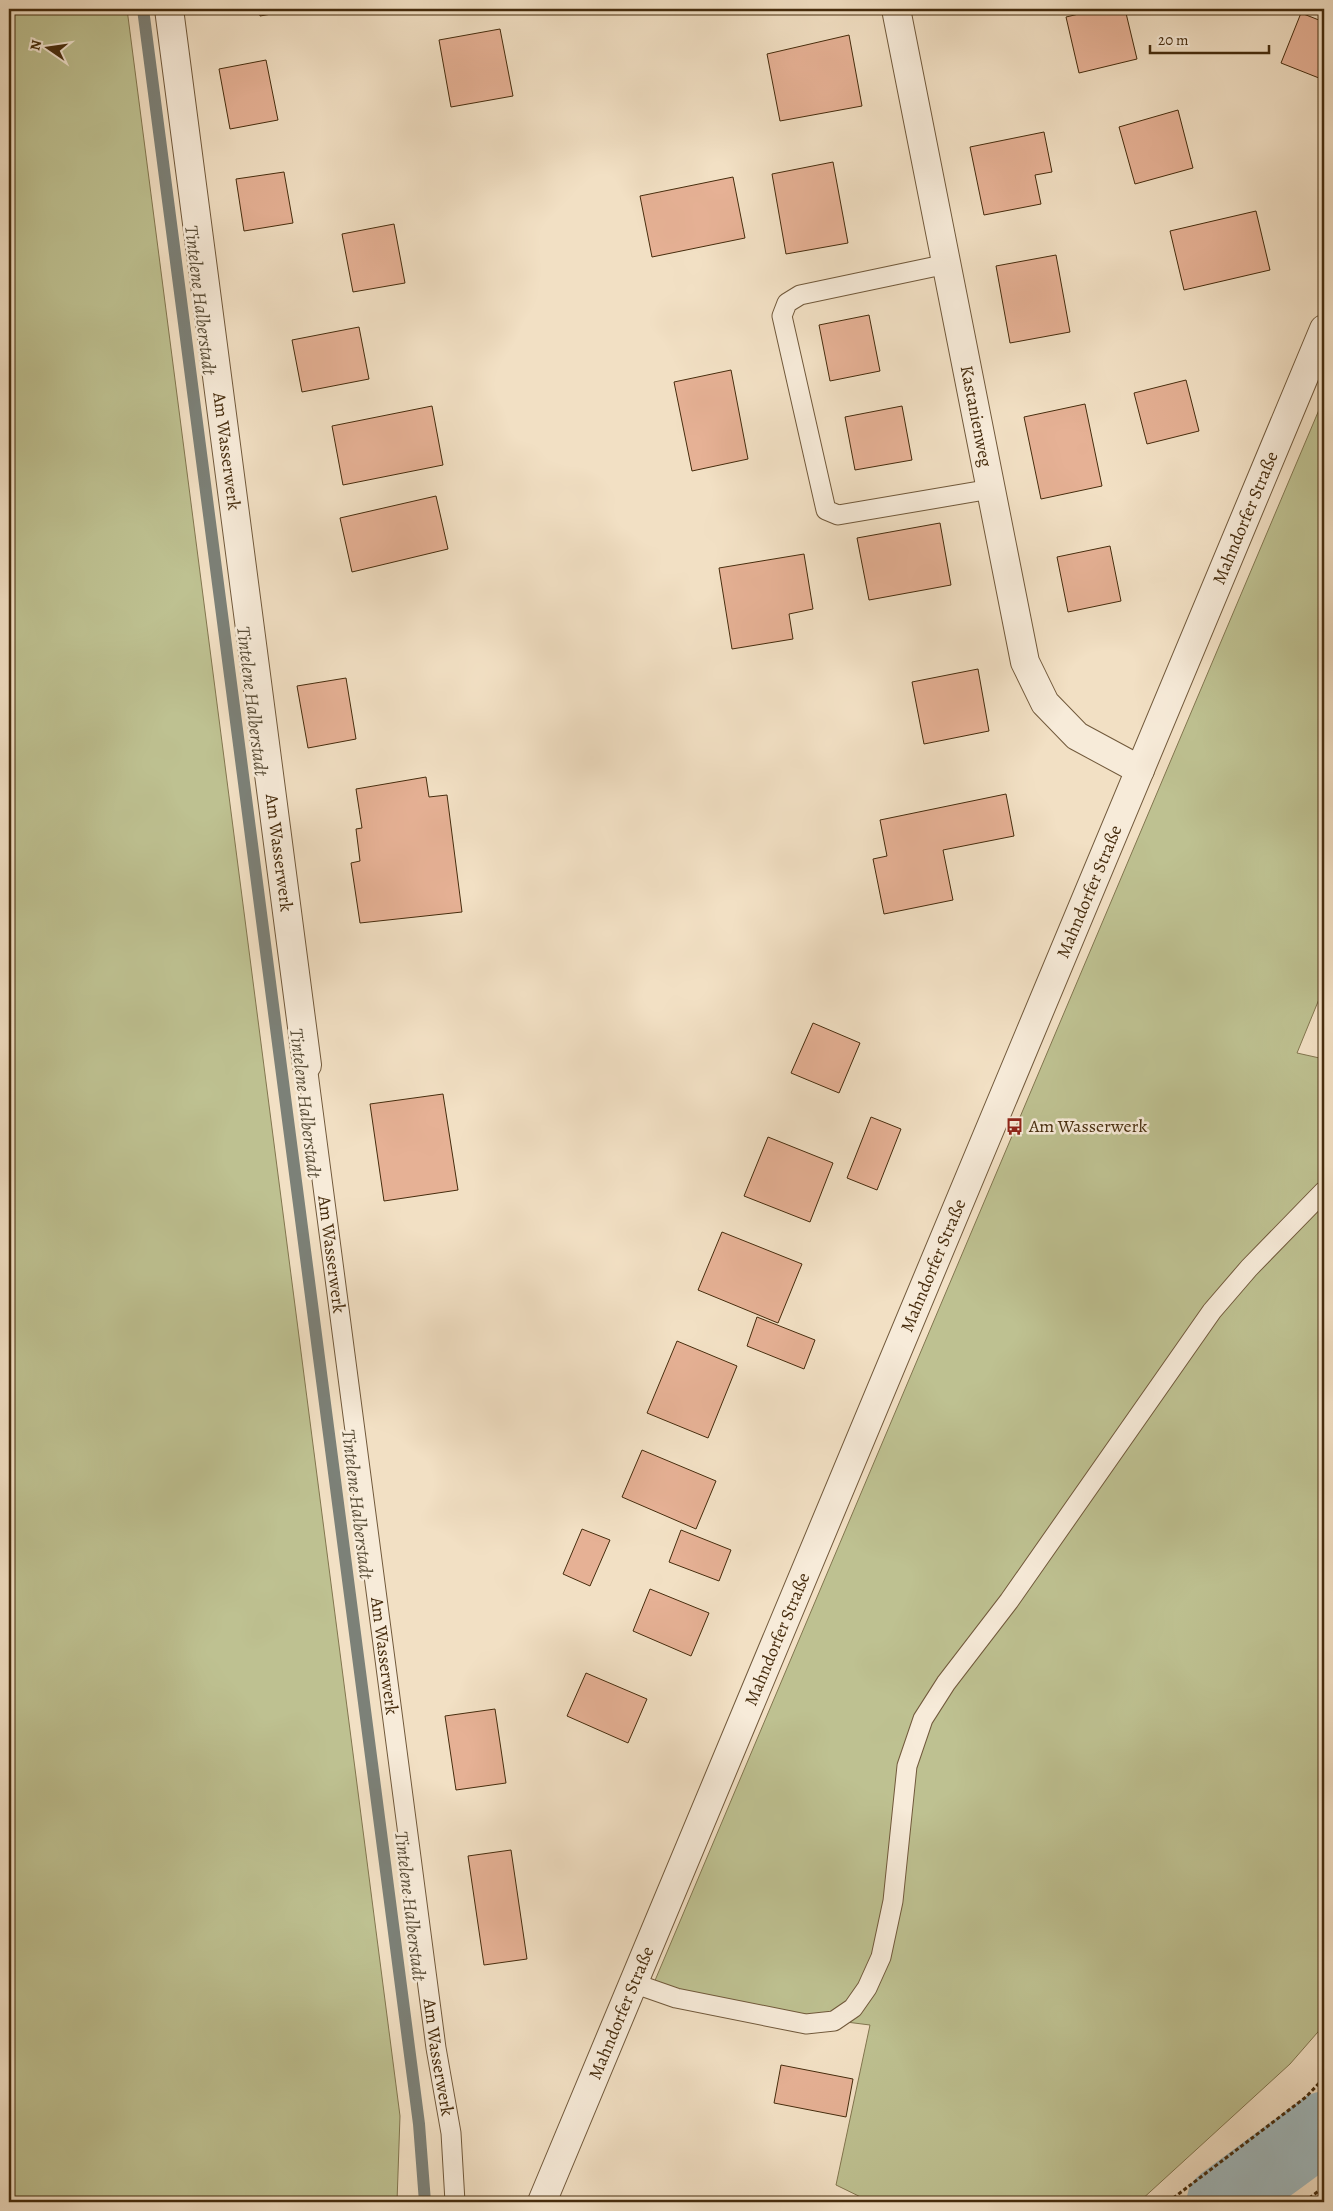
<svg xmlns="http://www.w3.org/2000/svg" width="1333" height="2211" font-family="Alegreya,serif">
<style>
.green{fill:#bec191;stroke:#82764f}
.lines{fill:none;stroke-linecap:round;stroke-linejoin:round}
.stream{stroke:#7c8178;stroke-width:12}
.river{stroke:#a0babf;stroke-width:71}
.building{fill:#e6b195;stroke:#462c0d}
.service-casing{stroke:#71593b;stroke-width:21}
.minor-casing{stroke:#71593b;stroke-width:30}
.tertiary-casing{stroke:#71593b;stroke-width:30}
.path{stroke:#462c0d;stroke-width:3;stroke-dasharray:4 2.5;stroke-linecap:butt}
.service{stroke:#f7ebd9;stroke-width:19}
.minor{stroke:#f7ebd9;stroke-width:28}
.tertiary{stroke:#f7ebd9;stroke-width:28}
.labels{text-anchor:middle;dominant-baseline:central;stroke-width:5;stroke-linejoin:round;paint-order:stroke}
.street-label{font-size:18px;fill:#462c0d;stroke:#f7ebd9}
.poi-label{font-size:18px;fill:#462c0d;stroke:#f7ebd9;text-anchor:start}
.water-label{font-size:19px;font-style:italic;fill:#5c503a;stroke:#f7ebd9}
</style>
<rect width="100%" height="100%" fill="#f2e0c4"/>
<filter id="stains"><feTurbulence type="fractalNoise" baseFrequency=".004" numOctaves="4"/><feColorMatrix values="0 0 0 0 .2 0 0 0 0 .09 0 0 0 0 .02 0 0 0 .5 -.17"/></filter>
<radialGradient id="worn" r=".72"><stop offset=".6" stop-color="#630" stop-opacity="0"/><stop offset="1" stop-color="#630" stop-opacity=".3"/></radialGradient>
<g class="green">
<polygon points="9,9 127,9 400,2116 397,2202 9,2202"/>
<polygon points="1324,398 1324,987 1297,1053 1324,1059 1324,2025 1290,2064 1139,2202 871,2202 836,2185 870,2025 648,1997"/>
</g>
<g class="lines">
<polyline class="stream" points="143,9 419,2124 425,2202"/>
<polyline class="river" points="1222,2202 1324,2127"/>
</g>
<g class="building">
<polygon points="259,9 300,9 260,16"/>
<polygon points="1100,9 1125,9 1137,59 1079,73 1066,17"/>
<polygon points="1301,13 1324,22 1324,80 1281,63"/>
<polygon points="500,29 513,96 451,107 439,40"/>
<polygon points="849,35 862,106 780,121 767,54"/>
<polygon points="266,60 278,120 230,129 219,69"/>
<polygon points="1178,110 1193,168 1135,184 1119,127"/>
<polygon points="1044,132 1052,172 1035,175 1041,204 984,215 970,147"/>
<polygon points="833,162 848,243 786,254 772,174"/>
<polygon points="284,172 293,223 244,231 236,179"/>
<polygon points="733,177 745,238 652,257 640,196"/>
<polygon points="1256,211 1270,270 1184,290 1170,231"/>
<polygon points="394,224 405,283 353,292 342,234"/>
<polygon points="1056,255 1070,332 1010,343 996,266"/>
<polygon points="869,315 880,371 830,381 819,325"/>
<polygon points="359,327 369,379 302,392 292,340"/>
<polygon points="731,370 748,459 692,471 674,382"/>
<polygon points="1186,380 1199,431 1147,444 1134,393"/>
<polygon points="1085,404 1102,486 1041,499 1024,417"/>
<polygon points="432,406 443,465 343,485 332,426"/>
<polygon points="902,406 912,460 855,470 845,417"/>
<polygon points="436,496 448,549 352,572 340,518"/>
<polygon points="940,523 951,585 869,600 857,538"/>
<polygon points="1110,546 1121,601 1068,612 1057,557"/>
<polygon points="804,554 813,609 789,614 793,639 732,649 719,568"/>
<polygon points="978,669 989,731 924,744 912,682"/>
<polygon points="346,678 356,739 308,748 297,686"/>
<polygon points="426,777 429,797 447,795 462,912 360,923 351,863 360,861 356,829 362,828 356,789"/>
<polygon points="1006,794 1014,836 943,850 953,900 884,914 873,859 887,856 880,820"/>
<polygon points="813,1023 860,1043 839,1093 791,1073"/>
<polygon points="443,1094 458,1190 384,1201 370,1104"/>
<polygon points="871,1117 901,1129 877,1190 847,1178"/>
<polygon points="768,1137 833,1163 810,1222 744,1196"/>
<polygon points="722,1232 802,1264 778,1323 698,1290"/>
<polygon points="757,1317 815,1340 804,1369 747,1346"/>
<polygon points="677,1341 737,1366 708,1438 647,1413"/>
<polygon points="642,1450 716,1481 696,1529 622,1497"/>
<polygon points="582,1529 610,1540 590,1586 563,1574"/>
<polygon points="681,1530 731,1550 719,1581 669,1562"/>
<polygon points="650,1589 709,1613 691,1656 633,1631"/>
<polygon points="586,1673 647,1699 628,1743 567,1716"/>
<polygon points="495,1709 506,1783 456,1790 445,1716"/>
<polygon points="511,1850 527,1959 484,1965 468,1856"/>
<polygon points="781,2065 853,2079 846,2117 774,2103"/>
</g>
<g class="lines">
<defs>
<g id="service">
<polyline points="947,264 800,295 787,303 782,316 826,510 838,515 991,489"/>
<path id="s1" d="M307 1065 436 2048 451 2133 455 2202"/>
<polyline points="633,1983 676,1998 806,2024 834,2021 853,2008 867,1988 881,1957 893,1901 907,1766 923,1719 946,1683 1009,1601 1212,1311 1249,1268 1324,1191"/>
</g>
<g id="minor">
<path id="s2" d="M169 9 307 1065"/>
<path id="s3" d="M896 9 1025 662 1045 703 1077 736 1140 770"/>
</g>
<g id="tertiary">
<path id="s4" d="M542 2202 1324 329"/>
</g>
</defs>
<use href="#service" class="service-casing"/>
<use href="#minor" class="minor-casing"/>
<use href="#tertiary" class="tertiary-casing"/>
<g class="path">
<polyline points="1168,2202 1306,2097 1324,2078"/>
<polyline points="1304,2202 1324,2187"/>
</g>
<use href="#service" class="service"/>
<use href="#minor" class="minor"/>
<use href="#tertiary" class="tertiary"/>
</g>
<defs>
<symbol id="bus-bare" viewBox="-9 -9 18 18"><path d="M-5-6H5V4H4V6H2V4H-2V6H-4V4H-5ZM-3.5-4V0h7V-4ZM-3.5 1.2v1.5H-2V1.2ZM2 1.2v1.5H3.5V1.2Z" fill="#8f2418" stroke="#f7ebd9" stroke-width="2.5" paint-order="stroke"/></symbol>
</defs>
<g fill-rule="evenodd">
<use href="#bus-bare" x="1002" y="1114" width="25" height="25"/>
</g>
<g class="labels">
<g class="street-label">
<text stroke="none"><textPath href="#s3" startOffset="415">Kastanienweg</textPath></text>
<text stroke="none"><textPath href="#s2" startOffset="446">Am Wasserwerk</textPath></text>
<text stroke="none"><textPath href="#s4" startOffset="1825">Mahndorfer Straße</textPath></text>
<text stroke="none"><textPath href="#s2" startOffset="851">Am Wasserwerk</textPath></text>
<text stroke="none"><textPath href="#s4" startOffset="1420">Mahndorfer Straße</textPath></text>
<text stroke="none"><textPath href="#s1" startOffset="191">Am Wasserwerk</textPath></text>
<text stroke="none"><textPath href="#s4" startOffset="1015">Mahndorfer Straße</textPath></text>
<text stroke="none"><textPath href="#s4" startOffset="610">Mahndorfer Straße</textPath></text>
<text stroke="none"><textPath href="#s1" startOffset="596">Am Wasserwerk</textPath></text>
<text stroke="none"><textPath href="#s4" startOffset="205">Mahndorfer Straße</textPath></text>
<text stroke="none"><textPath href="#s1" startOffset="1001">Am Wasserwerk</textPath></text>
</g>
<g class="poi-label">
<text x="1029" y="1126">Am Wasserwerk</text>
</g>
<g class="water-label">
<text transform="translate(200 300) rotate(83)">Tintelene Halberstadt</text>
<text transform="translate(252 701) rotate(83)">Tintelene Halberstadt</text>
<text transform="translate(305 1103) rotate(83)">Tintelene Halberstadt</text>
<text transform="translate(357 1504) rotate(83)">Tintelene Halberstadt</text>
<text transform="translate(410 1906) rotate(83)">Tintelene Halberstadt</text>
</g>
</g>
<rect width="1333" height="2211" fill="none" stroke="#f2e0c4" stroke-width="30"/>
<rect x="10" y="10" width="1313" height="2191" fill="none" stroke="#462c0d" stroke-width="2.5"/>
<rect x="15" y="15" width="1303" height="2181" fill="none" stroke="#462c0d"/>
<g transform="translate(48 48) rotate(283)" stroke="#f7ebd9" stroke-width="4" paint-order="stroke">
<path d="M0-4L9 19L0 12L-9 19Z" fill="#462c0d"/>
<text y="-8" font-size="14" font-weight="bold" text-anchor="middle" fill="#462c0d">N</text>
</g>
<path d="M1150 45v8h119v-8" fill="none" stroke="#462c0d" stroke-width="2.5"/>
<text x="1158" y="45" font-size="15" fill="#462c0d" stroke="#f7ebd9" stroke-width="4" paint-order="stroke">20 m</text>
<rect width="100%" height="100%" filter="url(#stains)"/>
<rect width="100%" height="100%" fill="url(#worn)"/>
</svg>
